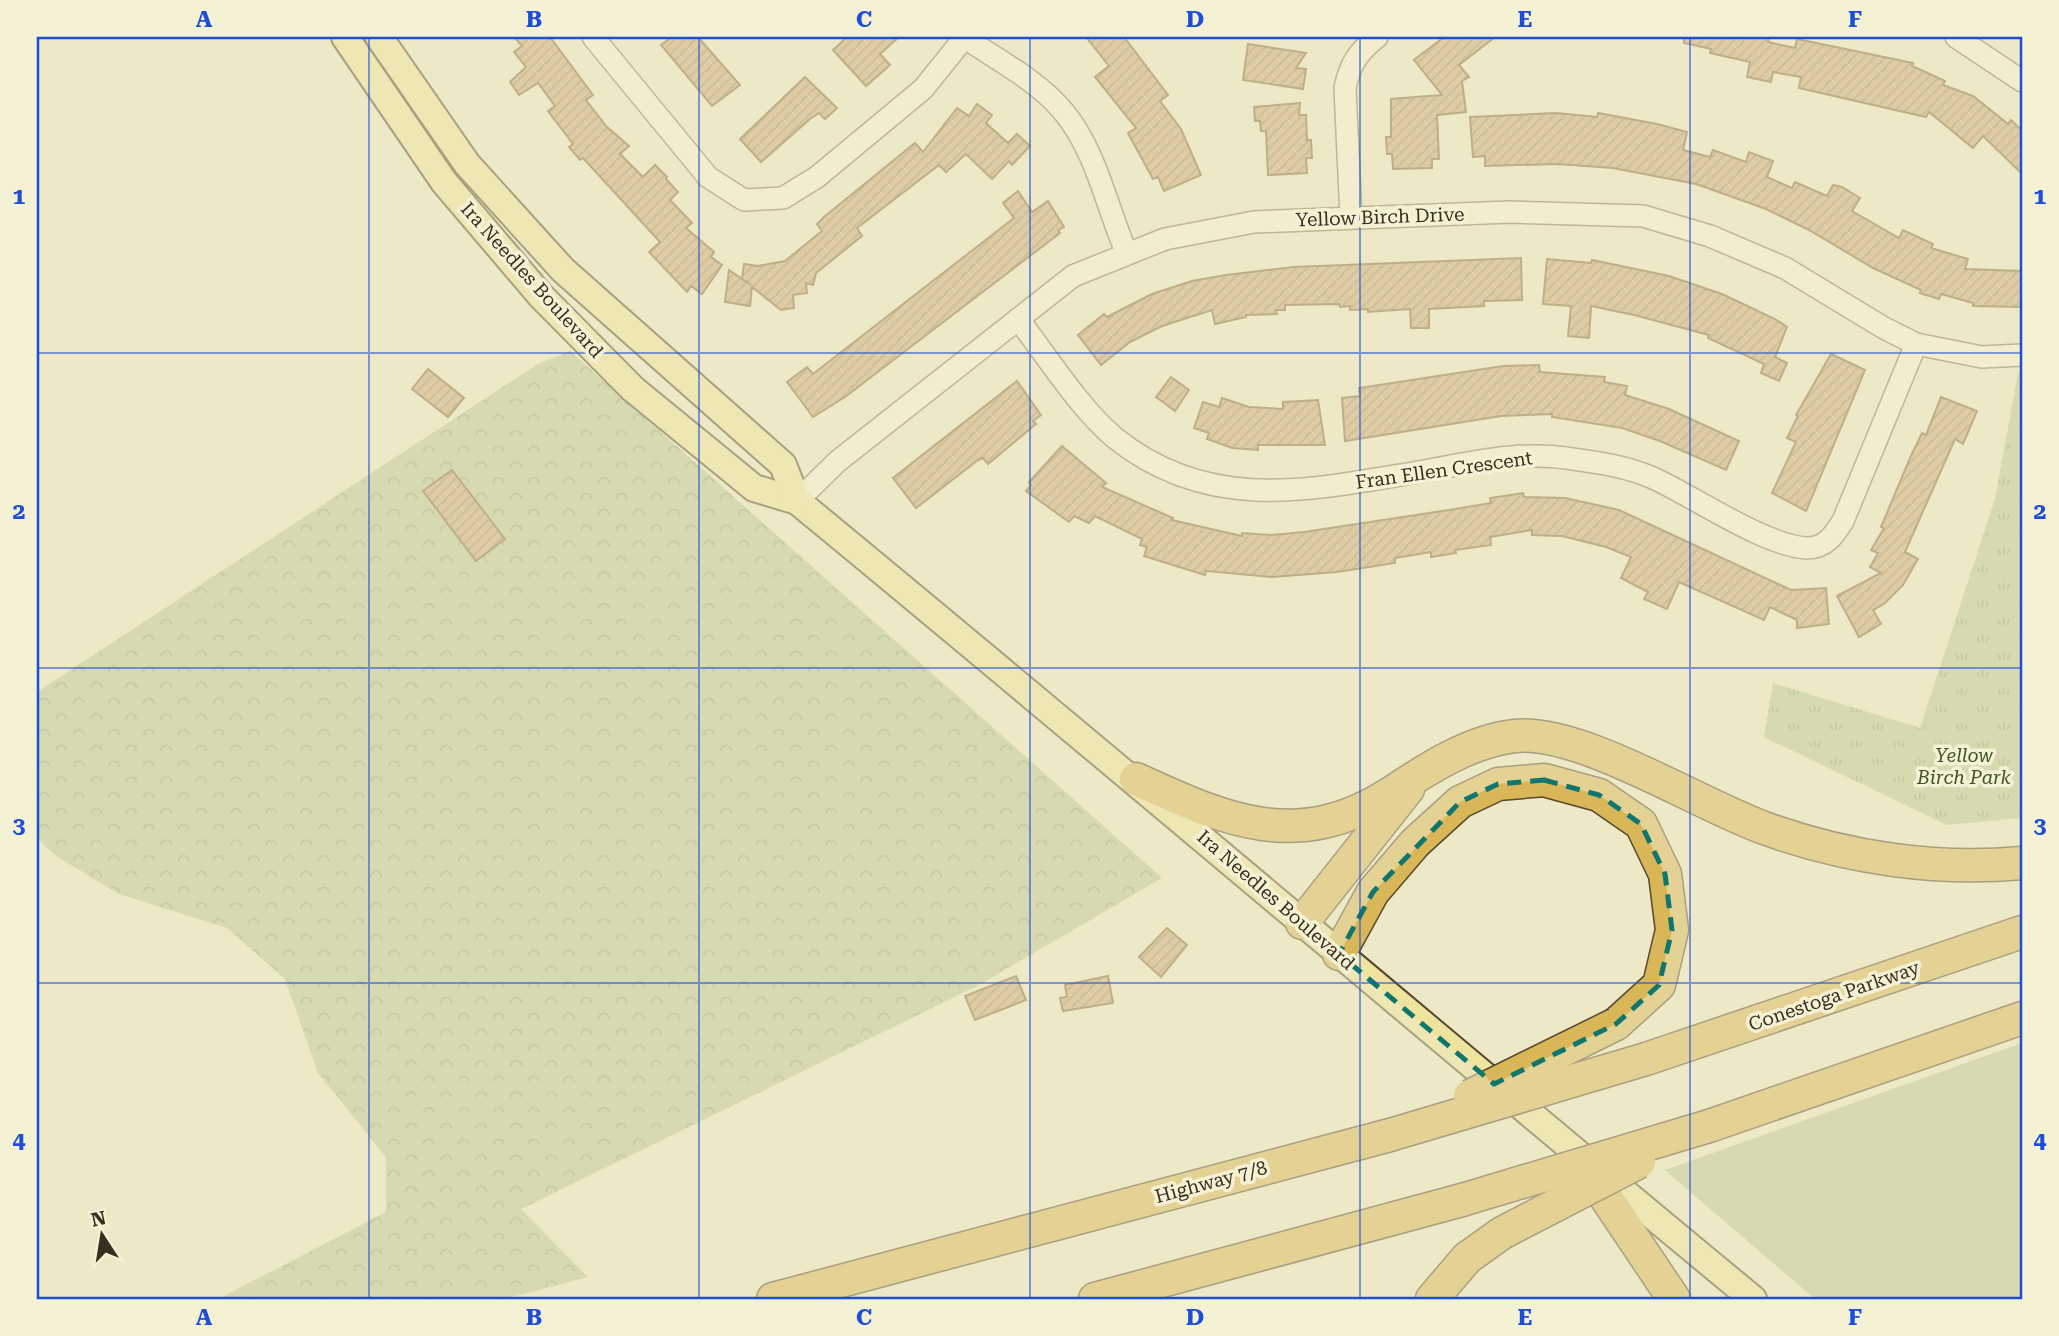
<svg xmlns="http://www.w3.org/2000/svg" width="2059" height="1336" font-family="'Roboto Serif',serif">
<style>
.green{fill:#bccb99}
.forest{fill:url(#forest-crowns)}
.park{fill:url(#park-tufts)}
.building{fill:url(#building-hatch);stroke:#866942;stroke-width:2}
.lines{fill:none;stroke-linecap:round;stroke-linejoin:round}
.minor-casing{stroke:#877b5c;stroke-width:24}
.major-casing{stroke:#554830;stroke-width:30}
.highway-casing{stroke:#554830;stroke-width:35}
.minor{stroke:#f8f4d8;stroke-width:21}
.major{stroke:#efe49e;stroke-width:26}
.highway{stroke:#d9b759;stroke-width:32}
.highway-bridge-casing{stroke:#554830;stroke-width:35;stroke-linecap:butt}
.highway-bridge{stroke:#d9b759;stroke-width:32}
.marked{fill:none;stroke:#0f766e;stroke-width:5;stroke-dasharray:14 9;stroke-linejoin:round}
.grid{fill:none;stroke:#1d4ed8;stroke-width:2;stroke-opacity:0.55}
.labels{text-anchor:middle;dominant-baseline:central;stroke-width:7;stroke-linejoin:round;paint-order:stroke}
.street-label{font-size:19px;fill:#38301f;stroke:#f5f1d5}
.park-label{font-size:19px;font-style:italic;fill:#405426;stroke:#f5f1d5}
.neatline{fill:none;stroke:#1d4ed8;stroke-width:2.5}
.grid-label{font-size:23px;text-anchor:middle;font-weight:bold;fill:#1d4ed8}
</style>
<defs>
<pattern id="forest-crowns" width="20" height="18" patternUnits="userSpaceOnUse" patternTransform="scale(1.75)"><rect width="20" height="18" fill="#bccb99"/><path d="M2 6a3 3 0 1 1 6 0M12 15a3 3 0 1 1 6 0" fill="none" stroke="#9aa57c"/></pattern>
<pattern id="park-tufts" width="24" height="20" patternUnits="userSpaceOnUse" patternTransform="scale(1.75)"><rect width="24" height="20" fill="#bccb99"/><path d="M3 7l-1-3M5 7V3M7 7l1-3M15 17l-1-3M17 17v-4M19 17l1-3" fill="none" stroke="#9aa57c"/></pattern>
<pattern id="building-hatch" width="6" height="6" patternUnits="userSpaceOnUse" patternTransform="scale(1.75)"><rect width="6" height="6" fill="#caaa7c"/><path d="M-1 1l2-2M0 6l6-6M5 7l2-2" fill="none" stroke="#a58b65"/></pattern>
</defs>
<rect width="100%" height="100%" fill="#ede8c5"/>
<polygon class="green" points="2022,1043 2022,1299 1815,1299 1665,1170"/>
<polygon class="forest" points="570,351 1162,878 977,986 521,1209 588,1277 504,1299 218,1299 386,1212 386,1157 318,1073 285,979 227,928 119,894 56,856 37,838 37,692 538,364"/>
<polygon class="park" points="2018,373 2022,373 2022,818 1947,825 1764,737 1773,683 1920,728 1995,499"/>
<g class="building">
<polygon points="514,37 550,37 593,95 586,100 606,126 629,146 620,154 643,177 655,165 667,177 666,179 678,192 670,200 692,223 686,228 714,252 711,257 722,265 702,294 691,286 687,292 649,252 660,242 583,158 580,160 569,147 573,144 548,111 555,106 538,83 519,95 510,82 526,67 514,52 522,46"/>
<polygon points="672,37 698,37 740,85 712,106 661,45"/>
<polygon points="847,37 899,37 880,54 890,65 866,86 833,50"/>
<polygon points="1086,37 1124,37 1168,95 1160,101 1181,129 1201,175 1164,191 1158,177 1153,179 1128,133 1136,128 1095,77 1109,66"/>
<polygon points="1444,37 1495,37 1459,65 1469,77 1462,81 1466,112 1437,115 1439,159 1432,159 1432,168 1393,169 1392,154 1387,154 1386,137 1391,137 1391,99 1442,95 1414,60"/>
<polygon points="1684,37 1769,37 1768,42 1795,48 1797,39 1913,63 1912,66 1945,81 1943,85 1973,96 2008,124 2011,120 2022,131 2022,174 1983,136 1973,148 1929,112 1926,117 1799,88 1801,77 1773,72 1771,82 1747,77 1750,62 1710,53 1711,49 1684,43"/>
<polygon points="1248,44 1306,53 1296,68 1306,69 1303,89 1243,80"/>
<polygon points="805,77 837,108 825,119 819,113 810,119 761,162 740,139"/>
<polygon points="1300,103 1299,115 1306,115 1307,140 1311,140 1312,158 1306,158 1307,173 1268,175 1266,131 1261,131 1260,121 1255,121 1254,107"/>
<polygon points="977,104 992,115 986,123 1008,143 1017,134 1030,146 1012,165 1009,161 992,179 966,154 946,172 939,165 857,228 862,236 816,273 813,285 806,283 807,293 793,295 794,308 781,310 752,287 750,306 725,302 729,270 751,285 742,279 744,264 758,266 785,261 822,231 817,224 824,217 915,143 923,152 957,108 969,116"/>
<polygon points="1556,113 1597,117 1598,113 1657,124 1687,132 1683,150 1710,157 1713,150 1746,162 1749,152 1773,161 1767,177 1792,188 1795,182 1827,196 1833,185 1842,187 1860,198 1852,211 1899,238 1903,230 1933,244 1931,248 1968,259 1965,269 2022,271 2022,307 1973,306 1973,303 1941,294 1939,299 1920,293 1921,290 1873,268 1809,230 1766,209 1696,184 1613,168 1557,164 1485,166 1485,156 1473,157 1470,117"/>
<polygon points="1018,191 1032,212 1048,201 1064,227 1058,230 1060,233 845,397 813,417 787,382 807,367 813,374 1014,218 1003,203"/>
<polygon points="1521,258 1522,300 1484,301 1484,306 1429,309 1429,328 1411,328 1410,309 1368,312 1368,309 1350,310 1350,306 1340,307 1339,304 1285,305 1285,310 1276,310 1277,314 1246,315 1246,317 1215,324 1212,310 1162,326 1130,342 1101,365 1078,335 1104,314 1107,317 1152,294 1192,281 1226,275 1294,267"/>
<polygon points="1547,259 1591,263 1592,260 1669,276 1722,294 1775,319 1787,327 1775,357 1787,363 1779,381 1761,373 1764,364 1708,338 1709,335 1634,315 1591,306 1589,338 1568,336 1571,306 1543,304"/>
<polygon points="1831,354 1865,370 1806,511 1772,493 1796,442 1787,438 1798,416 1796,415"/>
<polygon points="1539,365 1540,372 1605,377 1604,382 1627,386 1625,395 1669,409 1739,441 1726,470 1660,441 1622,428 1552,417 1552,414 1501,416 1345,441 1342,398 1360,396 1359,388 1503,366"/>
<polygon points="428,369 464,398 448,417 412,389"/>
<polygon points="1171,377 1189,390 1175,411 1156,397"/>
<polygon points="1017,381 1041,415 1033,421 1036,424 988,464 983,458 978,460 916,508 893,478"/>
<polygon points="1941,397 1977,411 1963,444 1955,439 1905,552 1918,559 1903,585 1884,604 1873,610 1881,624 1859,637 1837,596 1881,573 1870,567 1878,553 1871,550 1884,528 1881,527 1910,458 1922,433 1926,435"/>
<polygon points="1222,398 1249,407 1283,409 1283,402 1318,400 1325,445 1258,445 1258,450 1232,448 1207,439 1209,433 1194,428 1203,402 1219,407"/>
<polygon points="1062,446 1106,483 1102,487 1173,518 1172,520 1242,536 1242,533 1272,535 1304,532 1449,510 1491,503 1490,498 1523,493 1524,497 1565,498 1619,510 1791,590 1826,588 1829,624 1797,628 1797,620 1770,607 1764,620 1679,582 1667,609 1644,599 1648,592 1621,578 1631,557 1606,547 1562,536 1532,535 1532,530 1490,537 1491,545 1455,550 1456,553 1431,557 1431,552 1395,558 1395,563 1337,572 1272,577 1206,571 1205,575 1144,556 1147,547 1140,545 1142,539 1095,516 1089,523 1074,516 1069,522 1026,491 1031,485 1029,482"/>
<polygon points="452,470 505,539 476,561 423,491"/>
<polygon points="1167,928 1187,945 1161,977 1139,957"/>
<polygon points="1016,976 1026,1000 975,1020 965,996"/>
<polygon points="1108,976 1113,1003 1063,1011 1060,998 1067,997 1065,985"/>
</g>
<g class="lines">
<defs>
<g id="minor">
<polyline points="593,37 708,177 744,200 783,198 817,177 923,89 965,37"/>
<path d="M964 37C997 60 1037 80 1063 111 1096 150 1107 208 1127 254"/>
<polyline points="1956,37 2022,81"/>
<path d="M1351 218 1345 88C1350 64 1358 52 1377 37"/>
<path d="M1018 319C1047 356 1079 408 1115 438 1211 515 1314 489 1424 471 1470 463 1519 451 1566 458 1595 462 1626 466 1653 478 1693 496 1765 546 1807 548 1826 548 1834 535 1843 521L1916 344"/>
<polyline points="797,501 838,461 1073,276 1165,239 1254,222 1510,212 1643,216 1710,236 1785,268 1884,328 1916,344 1982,357 2022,355"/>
</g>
<g id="major">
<path d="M345 37 444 182 541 296 633 389 754 488 797 501C1118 765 1433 1035 1753 1299"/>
<polyline points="379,37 467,164 563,270 783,465 797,501"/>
</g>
<g id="highway">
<path d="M1136 779C1225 820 1298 853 1391 793 1427 769 1470 741 1515 736 1581 729 1701 806 1767 829 1847 858 1938 871 2022 863"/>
<polyline points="1302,923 1408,789"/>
<polyline points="1339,954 1373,892 1415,843 1460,802 1498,784 1544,780 1599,795 1641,824 1665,874 1672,930 1659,985 1616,1024"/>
<polyline points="1646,1059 2022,932"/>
<polyline points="1709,1126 2022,1018"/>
<polyline points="1582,1162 1674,1299"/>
<polyline points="773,1299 1390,1135"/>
<polyline points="1095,1299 1462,1200"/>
<polyline points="1432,1299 1467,1258 1502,1233"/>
</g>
</defs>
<use href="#minor" class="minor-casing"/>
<use href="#major" class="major-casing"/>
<use href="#highway" class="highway-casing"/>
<use href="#minor" class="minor"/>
<use href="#major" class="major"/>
<use href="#highway" class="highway"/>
<defs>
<g id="highway-bridge">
<polyline points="1470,1096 1616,1024"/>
<polyline points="1390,1135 1646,1059"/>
<polyline points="1462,1200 1709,1126"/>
<polyline points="1502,1233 1639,1162"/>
</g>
</defs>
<use href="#highway-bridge" class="highway-bridge-casing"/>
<use href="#highway-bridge" class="highway-bridge"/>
</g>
<path d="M0 0H2059V1336H0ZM1544 780 1599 795 1641 824 1665 874 1672 930 1659 985 1616 1024 1494 1084 1339 954 1373 892 1460 802 1498 784Z" fill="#ede8c5" fill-opacity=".55" fill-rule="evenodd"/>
<path class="marked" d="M1544 780 1599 795 1641 824 1665 874 1672 930 1659 985 1616 1024 1494 1084 1339 954 1373 892 1460 802 1498 784Z"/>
<path class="grid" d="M369 37V1299M699 37V1299M1030 37V1299M1360 37V1299M1690 37V1299M37 353H2022M37 668H2022M37 983H2022"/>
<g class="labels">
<g class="street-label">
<text transform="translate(1380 217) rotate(-2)">Yellow Birch Drive</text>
<text transform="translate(532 280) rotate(48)">Ira Needles Boulevard</text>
<text transform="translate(1444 470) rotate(-8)">Fran Ellen Crescent</text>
<text transform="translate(1276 900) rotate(41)">Ira Needles Boulevard</text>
<text transform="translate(1834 996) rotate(-19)">Conestoga Parkway</text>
<text transform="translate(1211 1182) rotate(-15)">Highway 7/8</text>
</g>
<g class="park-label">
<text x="1964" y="755">Yellow<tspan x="1964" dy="22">Birch Park</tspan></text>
</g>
</g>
<rect width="2059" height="1336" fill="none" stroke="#f5f1d5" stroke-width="77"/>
<g transform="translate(102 1235) rotate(348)" stroke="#f5f1d5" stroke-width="5" paint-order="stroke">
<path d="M0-5L12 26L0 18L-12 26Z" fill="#38301f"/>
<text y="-10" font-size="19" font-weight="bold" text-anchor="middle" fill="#38301f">N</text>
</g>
<rect x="38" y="38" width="1983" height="1260" class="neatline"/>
<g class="grid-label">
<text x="204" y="27">A</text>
<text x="534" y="27">B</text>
<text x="864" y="27">C</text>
<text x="1195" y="27">D</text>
<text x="1525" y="27">E</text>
<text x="1855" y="27">F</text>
<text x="19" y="204">1</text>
<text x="2040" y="204">1</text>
<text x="19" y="519">2</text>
<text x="2040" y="519">2</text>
<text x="19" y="833">3</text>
<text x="2040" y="833">3</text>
<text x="19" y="1148">4</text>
<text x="2040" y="1148">4</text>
<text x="204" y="1325">A</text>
<text x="534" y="1325">B</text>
<text x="864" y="1325">C</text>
<text x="1195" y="1325">D</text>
<text x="1525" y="1325">E</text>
<text x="1855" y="1325">F</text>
</g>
</svg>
